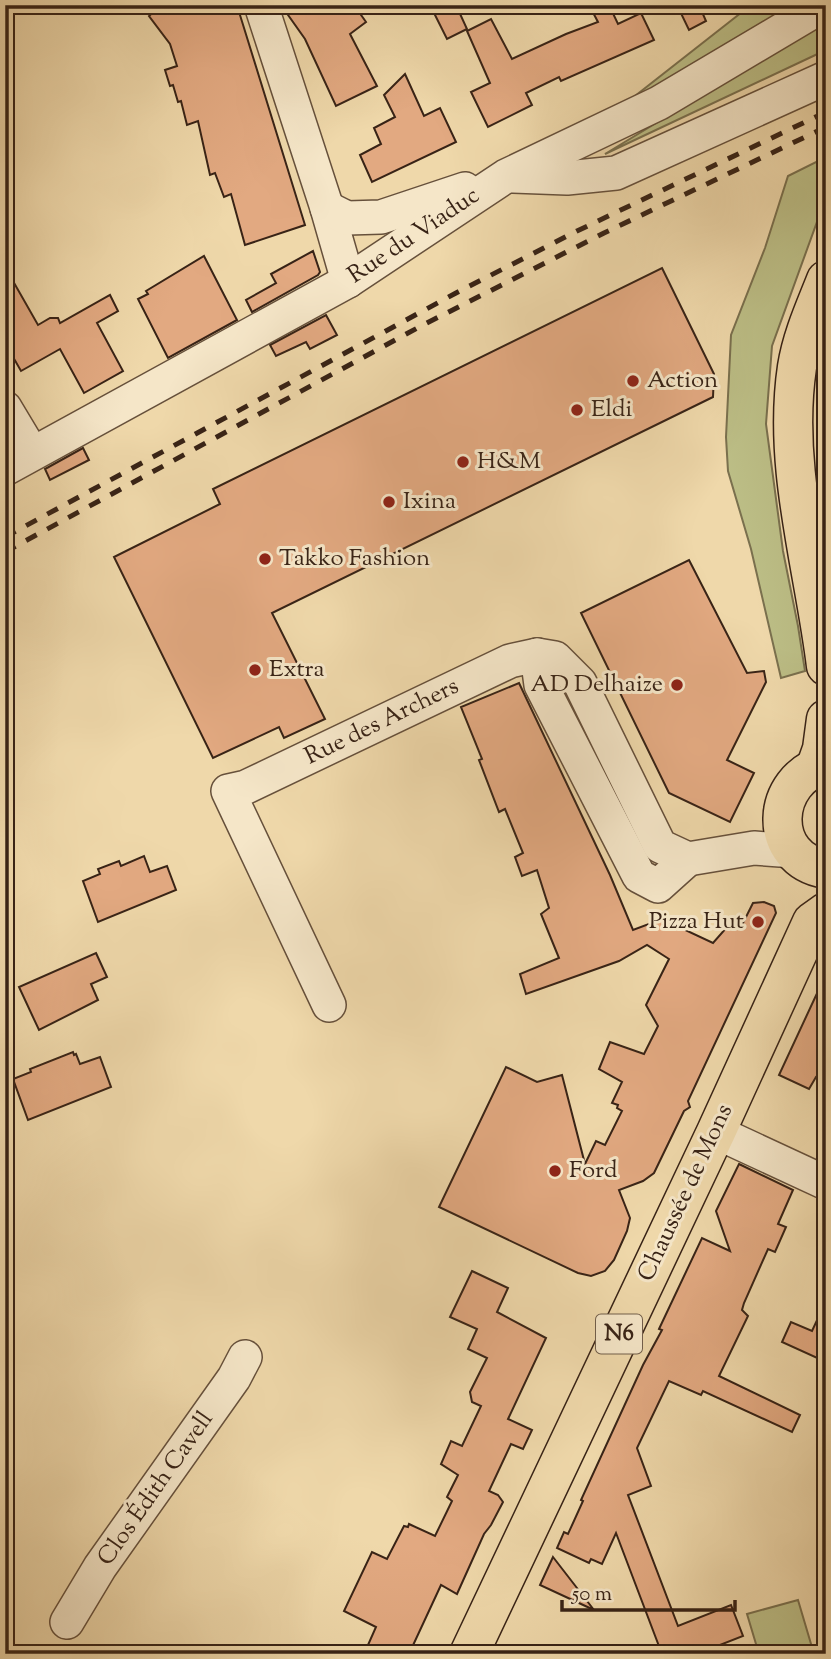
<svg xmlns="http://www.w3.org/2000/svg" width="831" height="1659" font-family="'Sorts Mill Goudy',serif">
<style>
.green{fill:#bcbe86;stroke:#7a704e;stroke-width:2}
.building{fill:#e2a981;stroke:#382316;stroke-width:2}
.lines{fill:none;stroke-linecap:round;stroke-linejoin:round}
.minor-casing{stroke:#66503b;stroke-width:36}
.major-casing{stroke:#382316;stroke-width:41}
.minor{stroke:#f5e6c8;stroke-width:33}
.major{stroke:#efd8aa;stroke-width:38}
.rail{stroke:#382316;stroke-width:5;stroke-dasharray:12 12;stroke-linecap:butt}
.poi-dot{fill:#8f2418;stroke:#f5e6c8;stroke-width:2.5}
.labels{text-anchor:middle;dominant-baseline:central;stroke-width:6;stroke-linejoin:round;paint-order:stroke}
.shield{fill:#f5e6c8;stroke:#715e4b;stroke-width:2}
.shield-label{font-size:23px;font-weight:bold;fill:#382316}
.street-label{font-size:24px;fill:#382316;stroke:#f5e6c8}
.poi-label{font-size:24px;fill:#382316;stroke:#f5e6c8;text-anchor:start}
</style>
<rect width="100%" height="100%" fill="#efd8aa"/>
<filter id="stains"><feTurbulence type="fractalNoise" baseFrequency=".00286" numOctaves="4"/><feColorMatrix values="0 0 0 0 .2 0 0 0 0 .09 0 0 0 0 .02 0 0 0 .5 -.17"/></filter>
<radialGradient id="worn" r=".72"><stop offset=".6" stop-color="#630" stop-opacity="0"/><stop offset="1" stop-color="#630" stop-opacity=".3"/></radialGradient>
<g class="green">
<polygon points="751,5 795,5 612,114"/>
<polygon points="826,20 826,50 605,154"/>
<polygon points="826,157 826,197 772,346 766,424 783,551 798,626 805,671 781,678 751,549 728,471 726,437 731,335 765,248 788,176"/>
<path d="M826 360V499C820 452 816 406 826 360Z"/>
<polygon points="798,1600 814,1654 759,1654 747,1614"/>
</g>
<g class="building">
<polygon points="161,5 235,5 240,15 305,225 245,245 231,194 224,197 215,173 210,175 198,121 187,125 181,101 178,102 173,85 170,86 165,70 177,66 170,44 149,16"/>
<polygon points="281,5 354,5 366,22 350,34 377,86 336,106 305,39"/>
<polygon points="430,5 456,5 467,29 447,39"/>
<polygon points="589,5 609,5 618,24 641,13 654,40 561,81 559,77 526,93 532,105 488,127 471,92 490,83 467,31 491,19 512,59 566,34 598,22"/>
<polygon points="677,5 699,5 706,21 689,30"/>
<polygon points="405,74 424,116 440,108 456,142 372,182 360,155 381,144 374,128 395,117 384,95"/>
<polygon points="313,251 320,272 318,275 252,312 246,300 276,283 271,274"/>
<polygon points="204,256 237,320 168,358 138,299 148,294 146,291"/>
<polygon points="5,267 38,325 50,318 58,318 60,323 110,295 118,311 97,323 123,371 84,393 60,349 21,371 5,343"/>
<polygon points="662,268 714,374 713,397 272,613 325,719 284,738 279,727 213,758 114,557 220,504 213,489"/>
<polygon points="326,315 337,335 310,349 306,342 276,356 270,345"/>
<polygon points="83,448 89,460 50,480 45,469"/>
<polygon points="689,560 747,673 764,671 766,682 727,760 754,773 730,822 669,793 581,613"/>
<polygon points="519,683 610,875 633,930 662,919 713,943 727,927 740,929 753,903 764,902 774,906 776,913 688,1101 690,1107 684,1111 654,1173 643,1181 619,1190 630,1218 627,1231 614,1260 605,1271 591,1276 578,1273 439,1207 506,1067 537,1082 562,1075 585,1164 596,1141 605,1145 622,1111 617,1108 618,1105 612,1103 622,1082 599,1069 610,1042 644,1054 658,1026 646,1005 669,959 647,945 619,961 526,994 520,974 559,958 541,914 549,908 537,870 522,876 515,857 523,853 505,809 499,812 479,760 482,759 461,707"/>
<polygon points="144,856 150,872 167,866 176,890 98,922 83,881 100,874 98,869 119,861 121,866"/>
<polygon points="96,953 107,977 91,984 98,1000 39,1030 19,987"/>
<polygon points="826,974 826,1081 816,1077 809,1089 779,1075"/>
<polygon points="73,1052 74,1055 76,1054 80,1064 100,1057 111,1087 28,1120 13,1079 31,1072 30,1069"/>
<polygon points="739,1164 793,1190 778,1224 786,1227 775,1252 768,1249 744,1303 742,1310 748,1316 719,1376 800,1415 792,1432 703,1391 701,1395 669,1381 637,1448 651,1486 628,1495 678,1626 731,1605 743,1636 697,1654 662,1654 616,1533 602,1564 591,1559 589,1563 557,1548 564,1532 568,1534 583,1501 581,1500 643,1365 662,1330 659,1329 702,1238 730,1251 716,1211"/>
<polygon points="472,1271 508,1288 497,1312 546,1338 508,1419 532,1430 523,1449 511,1444 489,1491 498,1495 503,1502 491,1525 484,1534 457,1594 441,1585 409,1654 364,1654 376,1627 344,1611 372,1552 387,1559 404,1526 408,1527 409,1524 435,1536 452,1501 447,1497 458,1475 441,1464 451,1441 462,1446 481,1406 472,1402 470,1392 487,1358 468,1349 477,1329 450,1317"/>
<polygon points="826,1301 826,1362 782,1342 791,1322 812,1331"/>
<polygon points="553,1557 594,1610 540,1585"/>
</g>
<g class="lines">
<defs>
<g id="minor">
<polyline points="261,5 327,208 348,281"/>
<polyline points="513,176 567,178 616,173 826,78"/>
<polyline points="327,208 347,218 381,217 465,189"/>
<polyline points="5,408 32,453"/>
<polyline points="5,469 348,281 506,176 659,103 824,5"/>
<polyline points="537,655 541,685 639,876 658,886 688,859"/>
<polyline points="329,1005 228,791 246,787 510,661 537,655 555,658 580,683 660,846 688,859 754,848 794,851"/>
<polyline points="716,1132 826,1183"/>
<polyline points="67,1622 100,1567 234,1378 245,1357"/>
</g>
<g id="major">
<path d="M826 280C815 308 802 336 797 367 782 467 814 567 826 666"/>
<path d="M826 764C770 779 766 859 826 869"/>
<polyline points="816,766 822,749 826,719"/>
<polyline points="469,1654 716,1132 812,922 826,912"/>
</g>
</defs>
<use href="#minor" class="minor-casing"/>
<use href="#major" class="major-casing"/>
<use href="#minor" class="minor"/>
<use href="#major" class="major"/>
<g class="rail">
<polyline points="5,537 456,293 577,231 826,112"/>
<polyline points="5,552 421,326 604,233 826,127"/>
</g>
</g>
<g class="poi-dot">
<circle cx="633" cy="381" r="7"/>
<circle cx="577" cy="410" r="7"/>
<circle cx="463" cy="462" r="7"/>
<circle cx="389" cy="502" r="7"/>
<circle cx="265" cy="559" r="7"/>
<circle cx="255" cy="670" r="7"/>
<circle cx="677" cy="685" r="7"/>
<circle cx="758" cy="922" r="7"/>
<circle cx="555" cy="1171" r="7"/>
</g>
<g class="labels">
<rect class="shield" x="596" y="1314.5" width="46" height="39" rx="5"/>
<g class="shield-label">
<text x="619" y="1334">N6</text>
</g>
<g class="street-label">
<text transform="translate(414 236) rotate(-34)">Rue du Viaduc</text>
<text transform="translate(382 722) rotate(-26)">Rue des Archers</text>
<text transform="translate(686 1193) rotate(-65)">Chaussée de Mons</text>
<text transform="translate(156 1489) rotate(-55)">Clos Édith Cavell</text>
</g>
<g class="poi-label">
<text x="647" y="381">Action</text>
<text x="591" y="410">Eldi</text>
<text x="477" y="462">H&amp;M</text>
<text x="403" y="502">Ixina</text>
<text x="279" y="559">Takko Fashion</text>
<text x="269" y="670">Extra</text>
<text x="663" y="685" text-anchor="end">AD Delhaize</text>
<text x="744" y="922" text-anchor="end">Pizza Hut</text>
<text x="569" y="1171">Ford</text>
</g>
</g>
<rect width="831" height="1659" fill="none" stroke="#efd8aa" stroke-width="28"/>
<rect x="7" y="7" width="817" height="1645" fill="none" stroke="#382316" stroke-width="3.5"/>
<rect x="14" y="14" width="803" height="1631" fill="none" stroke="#382316" stroke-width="2"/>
<path d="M562 1600v10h173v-10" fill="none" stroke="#382316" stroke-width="3.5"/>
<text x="572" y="1600" font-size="21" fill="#382316" stroke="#f5e6c8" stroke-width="5" paint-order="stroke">50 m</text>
<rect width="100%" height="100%" filter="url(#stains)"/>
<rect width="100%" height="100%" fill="url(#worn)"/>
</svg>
